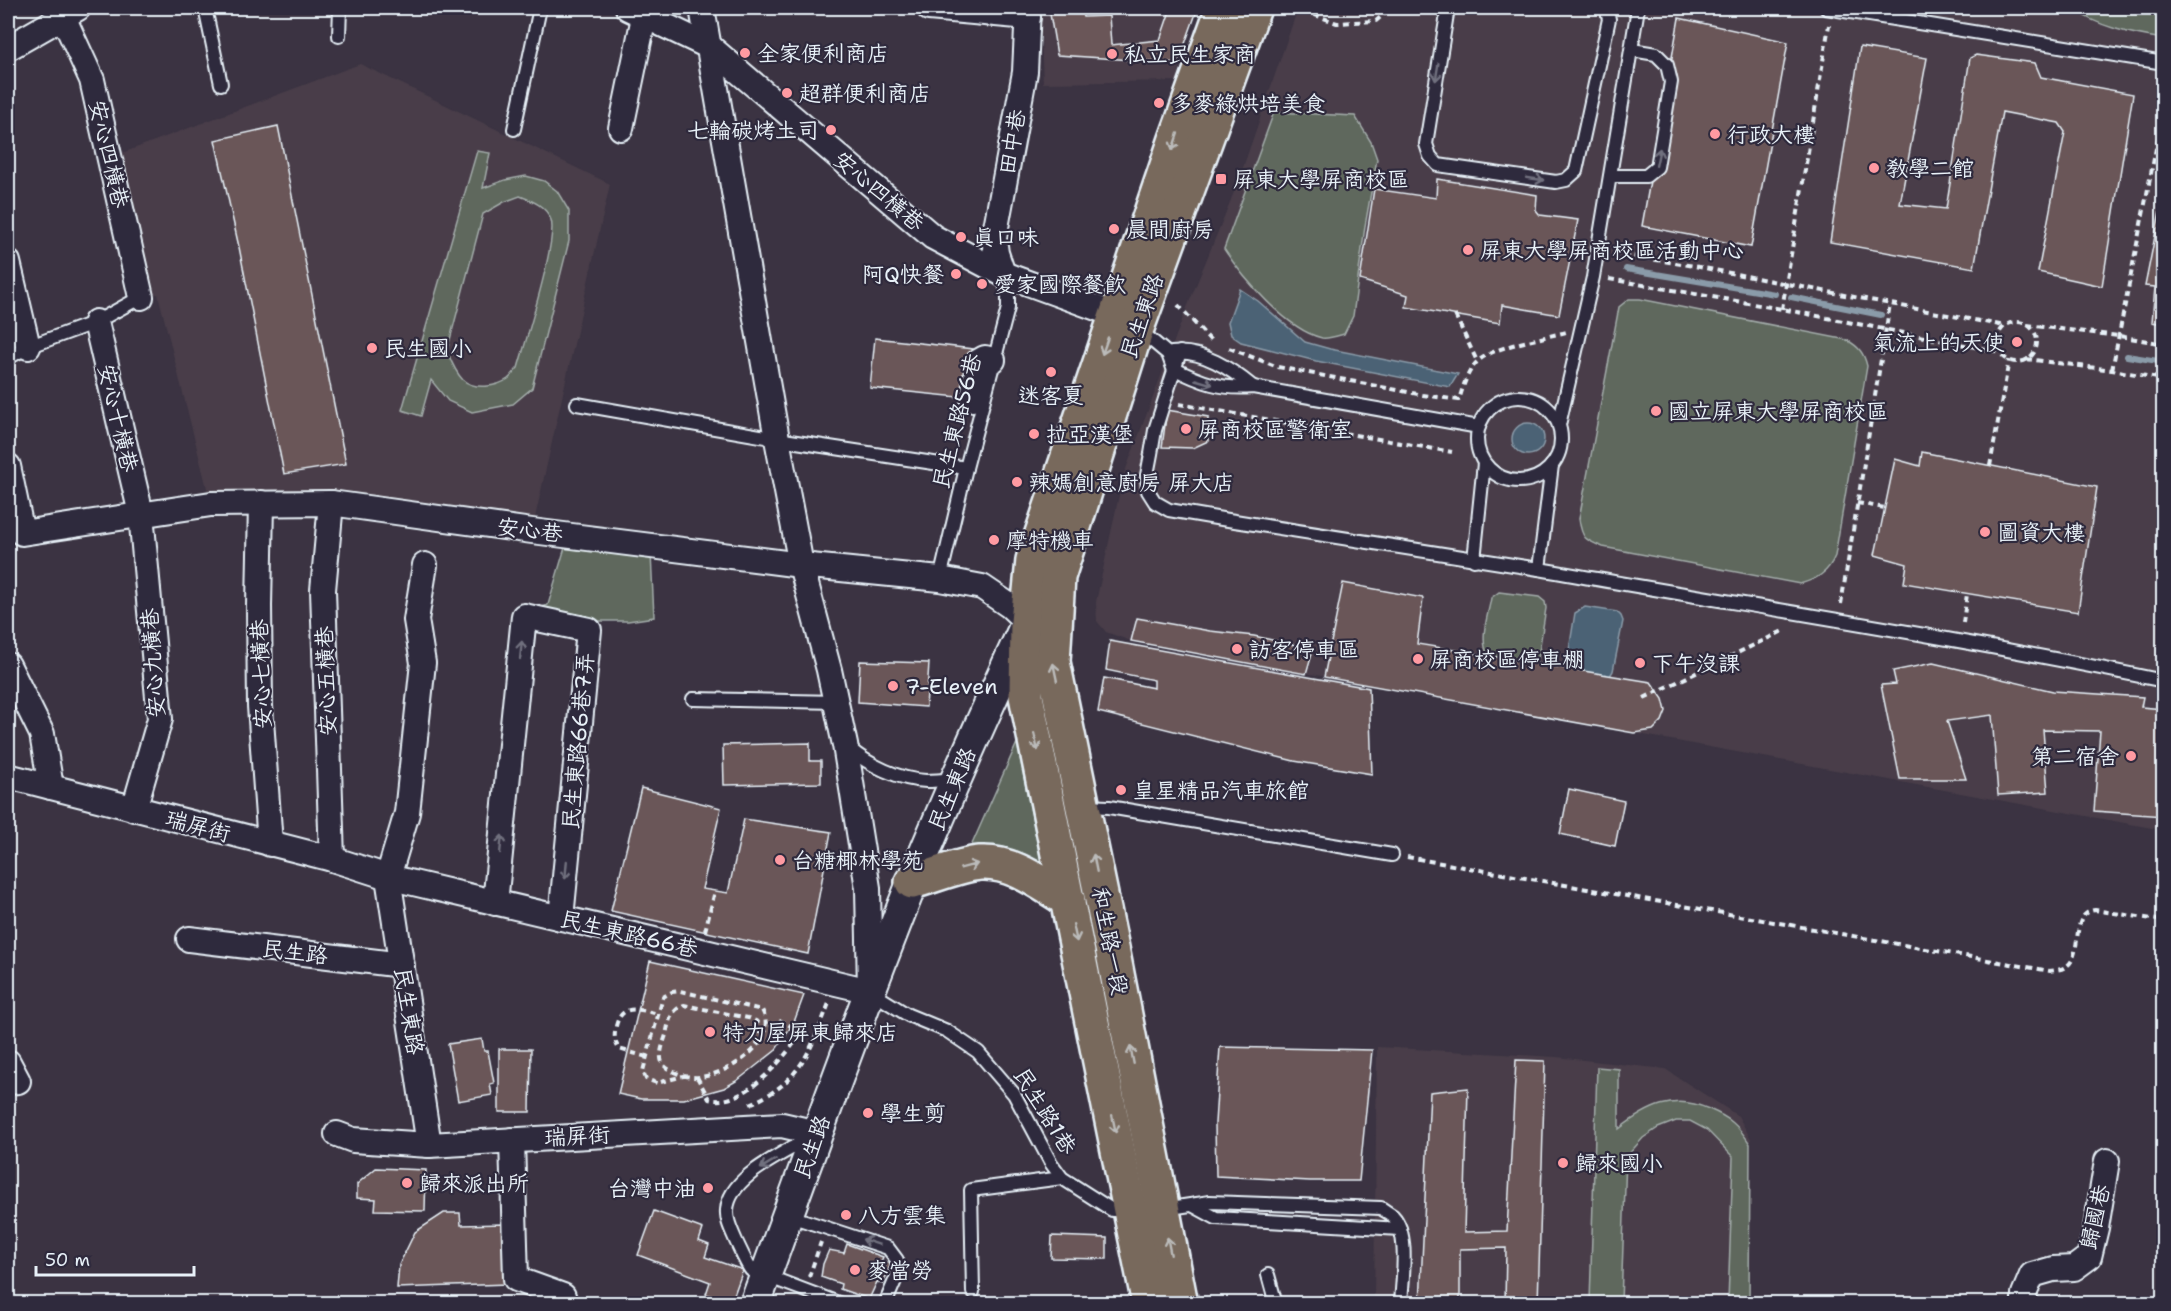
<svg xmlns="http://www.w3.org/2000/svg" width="2171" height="1311" font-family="'Shantell Sans','LXGW WenKai TC',sans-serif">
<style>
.built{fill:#493e49}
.green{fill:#5e685d;stroke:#a3acaa;stroke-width:1.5;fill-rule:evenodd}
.water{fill:#4b6275;stroke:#8a9ba9;stroke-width:1.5}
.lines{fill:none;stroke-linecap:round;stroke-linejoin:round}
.stream{stroke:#8a9ba9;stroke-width:6}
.building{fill:#6a5758;stroke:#e8f1f8;stroke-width:1.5}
.service-casing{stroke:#e8f1f8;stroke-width:16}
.minor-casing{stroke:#e8f1f8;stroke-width:28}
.tertiary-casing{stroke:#e8f1f8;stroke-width:34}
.primary-casing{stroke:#e8f1f8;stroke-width:38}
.path{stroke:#e8f1f8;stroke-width:4;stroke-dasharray:6 4.5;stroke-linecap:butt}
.service{stroke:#2f2a3d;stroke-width:12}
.minor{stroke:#2f2a3d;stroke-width:24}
.tertiary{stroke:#2f2a3d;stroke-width:30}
.primary{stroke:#78695c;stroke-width:33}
.oneway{stroke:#70707e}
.oneway2{stroke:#bbbbba}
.poi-dot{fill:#ff9aa2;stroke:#2f2a3d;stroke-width:2}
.labels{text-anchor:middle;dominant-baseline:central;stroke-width:4.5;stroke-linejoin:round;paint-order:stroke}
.poi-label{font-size:22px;fill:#e8f1f8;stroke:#2f2a3d;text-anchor:start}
.street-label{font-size:22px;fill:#e8f1f8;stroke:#2f2a3d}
</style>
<rect width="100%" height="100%" fill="#3b3342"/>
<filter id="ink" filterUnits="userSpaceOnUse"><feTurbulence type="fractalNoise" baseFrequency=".0167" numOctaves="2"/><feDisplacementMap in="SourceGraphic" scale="12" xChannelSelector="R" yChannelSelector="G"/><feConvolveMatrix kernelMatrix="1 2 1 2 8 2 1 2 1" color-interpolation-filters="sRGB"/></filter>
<g filter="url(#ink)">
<g class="built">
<polygon points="1040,8 1193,8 1185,27 1178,81 1043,83"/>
<polygon points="1298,8 2163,8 2163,830 1131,641 1106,632 1097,621 1096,602 1123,477 1184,315 1237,185"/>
<polygon points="360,64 610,184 532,531 211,504 158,294 141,297 109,158"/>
<polygon points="1377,1047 1556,1057 1665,1069 1738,1116 1751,1139 1750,1303 1374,1304"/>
</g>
<g class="green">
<path d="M2072 8 2163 9V39C2132 34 2097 27 2072 8Z"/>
<path d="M1274 112 1355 116 1371 142 1377 159 1365 226 1353 316 1344 334C1337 336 1328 339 1322 338 1287 330 1243 278 1224 249Z"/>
<path d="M477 151 490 153 483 188 505 180 526 176 544 181 557 191 569 211V241L532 388 513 404 472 412 448 401 431 380 421 416 402 410ZM520 196C533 201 546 206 551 220 558 239 525 343 518 368 515 371 512 376 508 379 497 387 474 390 463 380 455 372 451 361 447 351L483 214 504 202Z"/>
<path d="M1629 299H1640L1847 340C1859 347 1864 353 1867 366L1835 556C1828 573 1817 579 1800 584L1603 547C1585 540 1582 539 1579 519L1619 307Z"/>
<polygon points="566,544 651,554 654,617 628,621 588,621 536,609 548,605"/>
<path d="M1499 592 1539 597 1545 602 1546 608 1538 658 1535 663 1488 656C1479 638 1488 616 1491 598Z"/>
<polygon points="1017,743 1041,861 1008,853 965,860"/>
<path d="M1597 1067 1619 1069V1129C1647 1107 1674 1093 1709 1109 1730 1118 1738 1125 1750 1144L1749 1303H1728L1733 1157 1707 1130 1690 1121H1676L1658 1128 1643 1138 1626 1157 1621 1303H1590Z"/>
</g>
<g class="water">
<polygon points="1240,289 1258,301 1305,342 1330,349 1458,374 1450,387 1316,361 1241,342 1231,335 1228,322"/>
<circle cx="1528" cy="439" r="16"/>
<polygon points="1585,607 1617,612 1621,616 1623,621 1613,671 1610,676 1570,669 1567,663 1575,613"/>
</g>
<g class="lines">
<g class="stream">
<polyline points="1626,269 1775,294"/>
<polyline points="1791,297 1881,315"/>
<polyline points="2127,356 2164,362"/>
</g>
</g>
<g class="building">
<polygon points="1049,8 1081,8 1083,17 1109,16 1111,45 1160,40 1171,8 1198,8 1178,63 1057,55"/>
<polygon points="1679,18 1788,42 1751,247 1642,226"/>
<polygon points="1860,47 1927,58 1900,204 1946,209 1970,58 1976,55 2035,63 2041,77 2133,94 2102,286 2038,272 2065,132 2059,123 2002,112 1974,268 1830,242"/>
<polygon points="278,126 346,464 284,474 239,247 215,140"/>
<polygon points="1437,179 1537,195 1536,210 1540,215 1578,220 1559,315 1502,305 1500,323 1488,321 1406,307 1408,295 1360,280 1374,189 1436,198"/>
<polygon points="2164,191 2164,324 2152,322 2155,287 2145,286"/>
<polygon points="875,338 973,349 968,398 870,388"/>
<polygon points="1167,410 1208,417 1208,441 1193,448 1162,447"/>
<polygon points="1922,452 2097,487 2078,612 1904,583 1907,564 1875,555 1895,459 1920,466"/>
<polygon points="1343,583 1423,598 1417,644 1651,682 1663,699 1666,711 1662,721 1653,730 1634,733 1324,677"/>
<polygon points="1137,618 1210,631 1254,636 1295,645 1312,653 1306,674 1131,641"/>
<polygon points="1110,641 1369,688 1372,774 1294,761 1098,712 1104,678 1154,688 1154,680 1106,670"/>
<polygon points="860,661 929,663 926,707 858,702"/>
<polygon points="1933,663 2053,691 2143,697 2141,707 2164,709 2164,816 2094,811 2100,731 2043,730 2048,792 1998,795 1992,715 1947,721 1966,779 1900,779 1881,685 1896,684 1893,671"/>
<polygon points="810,743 810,761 821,761 821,783 724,785 723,745"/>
<polygon points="641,788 721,808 702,889 728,893 744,819 831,832 808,954 611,911"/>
<polygon points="1569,789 1624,801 1615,846 1560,834"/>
<polygon points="650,961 804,995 794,1022 775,1051 738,1080 724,1088 684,1099 641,1099 618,1094"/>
<polygon points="482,1039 484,1051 488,1051 494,1083 490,1084 492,1095 458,1101 448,1044"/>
<polygon points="1220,1047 1372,1050 1359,1181 1310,1181 1216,1176 1215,1123"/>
<polygon points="499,1049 531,1049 530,1112 499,1112"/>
<polygon points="1516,1060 1545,1061 1538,1304 1505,1304 1506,1248 1460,1249 1460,1304 1420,1304 1430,1092 1468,1088 1464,1232 1507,1231"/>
<polygon points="376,1168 426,1170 425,1211 375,1210 376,1199 357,1198 357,1184"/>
<polygon points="654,1211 703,1229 699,1241 709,1245 705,1257 743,1270 731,1303 706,1294 710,1282 638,1255"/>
<polygon points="444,1213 460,1213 461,1225 504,1224 507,1284 397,1288 399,1265 415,1232"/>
<polygon points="1052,1236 1107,1238 1107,1259 1051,1258"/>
<polygon points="847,1244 883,1257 881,1262 891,1263 883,1284 877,1282 869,1299 840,1289 841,1284 821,1277 823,1264 829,1250 844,1253"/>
</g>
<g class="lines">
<defs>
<g id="service">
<polyline points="205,8 221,84"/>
<polyline points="1448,8 1426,144 1430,156 1438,165 1556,182 1566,180 1576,171 1609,19 1606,8"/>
<polyline points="1826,8 2164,63"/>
<polyline points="339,36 340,8"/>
<polyline points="514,129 540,8"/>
<polyline points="1611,176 1646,176 1657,167 1671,82 1667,65 1656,54 1632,50"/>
<path d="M1138 329 1168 354 1173 368C1200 382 1222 390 1253 387L1479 427"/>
<polyline points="1180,352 1155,430 1151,454 1147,475 1148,491 1155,502 1169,510 1222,519 1539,569"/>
<path d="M1172 353C1202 349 1231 369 1253 387"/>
<polyline points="8,358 28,347 96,322 141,297"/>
<circle cx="1519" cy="439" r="42"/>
<polyline points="577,404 777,439 966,468"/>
<polyline points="1559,425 1593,277 1638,8"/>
<path d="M1552 465 1539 569C1747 606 1957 637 2164 681"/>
<polyline points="1474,560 1484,463"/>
<polyline points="940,579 966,468 1008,308 1008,296 1003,274"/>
<polyline points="693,699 837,702"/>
<path d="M849 748C868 765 900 780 926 781 936 781 945 780 955 779"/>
<polyline points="1084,806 1109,807 1392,855"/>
<polyline points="871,992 908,1015 947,1031 978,1052 1014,1094 1051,1163 1062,1178 1112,1210 1129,1210"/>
<path d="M809 1138C784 1154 729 1176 727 1210 726 1221 732 1231 736 1241 741 1251 745 1261 751 1270L841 1304"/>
<polyline points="1192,1205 1216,1218 1400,1229"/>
<path d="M1164 1209 1210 1202 1381 1208C1385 1211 1389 1213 1393 1216 1410 1234 1402 1280 1401 1304"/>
<polyline points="787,1215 888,1248 897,1260 897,1276 885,1304"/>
<polyline points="1268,1275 1276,1304"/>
<polyline points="973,1292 971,1190 1062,1178"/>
</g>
<g id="minor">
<polyline points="59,8 92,80 141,297"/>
<polyline points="628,8 710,47 933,237 1003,274 1116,315 1131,324"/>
<polyline points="929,8 1028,17"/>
<polyline points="8,48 78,8"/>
<polyline points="621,128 644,17"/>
<polyline points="8,262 28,347"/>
<polyline points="1003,274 996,253 994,238 1025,72 1028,8"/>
<polyline points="96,322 141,514 160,719 134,809"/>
<polyline points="973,399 978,362 985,358 993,360"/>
<polyline points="8,466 22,533 211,504 331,503 532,531 801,565 940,579 982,587 1010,606 1027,622"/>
<polyline points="261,503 259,606 260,706 270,844"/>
<polyline points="331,503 323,590 332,859"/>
<polyline points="425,565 416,620 423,663 407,813 388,877 429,1145"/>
<polyline points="8,665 42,734 51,787"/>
<polyline points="8,776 332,859 388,877 870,991 868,888 845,745 829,670 801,565 777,439 702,8"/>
<polyline points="495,903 524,616 589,630 561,918"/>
<polyline points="189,939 402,965"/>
<polyline points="8,1062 18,1081 8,1082"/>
<polyline points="337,1134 353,1140 429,1145 782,1125 817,1133"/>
<polyline points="512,1140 516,1279 563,1296"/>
<polyline points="2024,1304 2024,1294 2032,1275 2053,1269 2074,1268 2089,1257 2096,1228 2107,1161"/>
</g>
<path id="tertiary" d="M755 1304C807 1163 856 1022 912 883 948 795 987 708 1027 622"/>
<g id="primary">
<path d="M912 882C934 876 958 865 980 863 1013 861 1041 884 1068 900"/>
<polyline points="1149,1304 1026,696 1027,622 1033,560 1176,139 1223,8"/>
<polyline points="1181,1304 1112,948 1053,662 1058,577 1137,328 1254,8"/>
</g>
</defs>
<use href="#service" class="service-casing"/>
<use href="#minor" class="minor-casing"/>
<use href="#tertiary" class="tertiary-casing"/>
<use href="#primary" class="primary-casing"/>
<g class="path">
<polyline points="1304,11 1337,23 1376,21 1391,8"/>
<polyline points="1613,253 1694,266 2005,326"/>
<polyline points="1609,279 1782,309 2000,352"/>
<polyline points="1178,305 1213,343"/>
<polyline points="1782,309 1829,25"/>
<polyline points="1455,315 1477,361"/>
<circle cx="2017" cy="342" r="20"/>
<polyline points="2027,325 2119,336 2164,344"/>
<path d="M1229 348 1278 367 1423 395 1459 400C1463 387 1467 372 1477 362 1493 346 1544 338 1566 332"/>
<polyline points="2026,359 2112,370 2164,379"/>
<polyline points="2112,370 2164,108"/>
<polyline points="1179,404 1452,452"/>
<polyline points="1990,466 2009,360"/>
<polyline points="1857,503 1885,508"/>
<polyline points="1841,604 1890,304"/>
<polyline points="1963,623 1967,594"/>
<polyline points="1644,698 1783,631"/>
<path d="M1407 857 2050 971C2055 970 2061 970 2065 967 2085 957 2068 913 2095 910L2164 921"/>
<polyline points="705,931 715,891"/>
<path d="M647 1057 619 1049C614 1041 614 1035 616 1026 622 1002 640 1010 659 1014"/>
<path d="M687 1075 657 1083 646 1079 643 1071 663 997 672 992 680 991 762 1010C780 1042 728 1075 699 1077 691 1078 679 1075 672 1071 667 1069 661 1064 661 1058 660 1051 664 1041 666 1035 669 1021 670 1011 684 1005L748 1018 756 1021 760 1026 757 1044"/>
<path d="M697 1077 709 1099C741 1108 778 1065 795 1042L791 1026 781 1021 766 1030"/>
<path d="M750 1104C800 1083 811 1050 829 1003"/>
<polyline points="809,1277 821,1242"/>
</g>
<use href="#service" class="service"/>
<use href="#minor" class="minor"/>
<use href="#tertiary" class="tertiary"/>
<use href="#primary" class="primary"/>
</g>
<defs><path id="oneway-shaft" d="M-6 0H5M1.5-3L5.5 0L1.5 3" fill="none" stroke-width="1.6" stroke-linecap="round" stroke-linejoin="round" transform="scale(1.5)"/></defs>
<g class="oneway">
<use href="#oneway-shaft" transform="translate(1437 72) rotate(99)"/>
<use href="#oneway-shaft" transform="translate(1658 157) rotate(-78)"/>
<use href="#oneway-shaft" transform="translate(1535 179) rotate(8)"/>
<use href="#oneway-shaft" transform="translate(1204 382) rotate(16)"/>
<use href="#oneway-shaft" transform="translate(521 650) rotate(-84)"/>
<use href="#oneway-shaft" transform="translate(501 844) rotate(-84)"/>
<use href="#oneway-shaft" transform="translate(566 870) rotate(95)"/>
<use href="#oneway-shaft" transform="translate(768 1164) rotate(149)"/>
<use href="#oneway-shaft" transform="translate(871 1242) rotate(-162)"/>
</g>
<g class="oneway2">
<use href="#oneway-shaft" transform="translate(1175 142) rotate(109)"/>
<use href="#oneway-shaft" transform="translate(1105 346) rotate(109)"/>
<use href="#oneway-shaft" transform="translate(1055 672) rotate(-102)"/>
<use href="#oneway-shaft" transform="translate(1036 742) rotate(78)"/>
<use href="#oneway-shaft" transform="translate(1095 863) rotate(-101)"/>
<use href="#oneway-shaft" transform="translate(969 866) rotate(-15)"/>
<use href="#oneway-shaft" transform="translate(1075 933) rotate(78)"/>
<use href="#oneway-shaft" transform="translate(1132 1055) rotate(-101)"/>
<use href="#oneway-shaft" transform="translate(1114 1124) rotate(78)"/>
<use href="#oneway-shaft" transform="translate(1169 1246) rotate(-101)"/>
</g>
</g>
<g class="poi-dot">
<circle cx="745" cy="53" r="6"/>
<circle cx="1112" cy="54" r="6"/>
<circle cx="787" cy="93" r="6"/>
<circle cx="1159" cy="103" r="6"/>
<circle cx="831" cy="130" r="6"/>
<circle cx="1715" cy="134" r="6"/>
<circle cx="1874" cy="168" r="6"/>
<rect x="1215" y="173" width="12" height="12" rx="3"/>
<circle cx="1114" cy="229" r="6"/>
<circle cx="961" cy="237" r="6"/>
<circle cx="1468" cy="250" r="6"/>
<circle cx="956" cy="274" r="6"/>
<circle cx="982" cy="284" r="6"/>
<circle cx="2017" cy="342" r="6"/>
<circle cx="372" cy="348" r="6"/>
<circle cx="1051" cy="372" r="6"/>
<circle cx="1656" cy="411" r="6"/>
<circle cx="1186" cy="429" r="6"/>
<circle cx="1034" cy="434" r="6"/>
<circle cx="1017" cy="482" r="6"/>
<circle cx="1985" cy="532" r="6"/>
<circle cx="994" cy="540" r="6"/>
<circle cx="1237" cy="649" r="6"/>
<circle cx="1418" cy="659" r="6"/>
<circle cx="1640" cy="663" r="6"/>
<circle cx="893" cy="686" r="6"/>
<circle cx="2131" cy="756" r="6"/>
<circle cx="1121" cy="790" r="6"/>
<circle cx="780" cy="860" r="6"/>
<circle cx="710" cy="1032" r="6"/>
<circle cx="868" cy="1113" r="6"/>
<circle cx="1563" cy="1163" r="6"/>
<circle cx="407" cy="1183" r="6"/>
<circle cx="708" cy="1188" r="6"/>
<circle cx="846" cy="1215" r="6"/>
<circle cx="855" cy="1270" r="6"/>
</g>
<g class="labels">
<g class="poi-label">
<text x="757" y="53">全家便利商店</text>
<text x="1124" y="54">私立民生家商</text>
<text x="799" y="93">超群便利商店</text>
<text x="1171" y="103">多麥綠烘培美食</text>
<text x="819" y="130" text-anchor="end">七輪碳烤土司</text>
<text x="1727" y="134">行政大樓</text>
<text x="1886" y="168">教學二館</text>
<text x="1233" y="179">屏東大學屏商校區</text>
<text x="1126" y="229">晨間廚房</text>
<text x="973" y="237">真口味</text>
<text x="1480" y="250">屏東大學屏商校區活動中心</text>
<text x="944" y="274" text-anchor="end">阿Q快餐</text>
<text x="994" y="284">愛家國際餐飲</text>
<text x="2005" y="342" text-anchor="end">氣流上的天使</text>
<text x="384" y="348">民生國小</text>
<text x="1051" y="395" text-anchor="middle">迷客夏</text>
<text x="1668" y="411">國立屏東大學屏商校區</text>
<text x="1198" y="429">屏商校區警衛室</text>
<text x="1046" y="434">拉亞漢堡</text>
<text x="1029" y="482">辣媽創意廚房 屏大店</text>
<text x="1997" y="532">圖資大樓</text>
<text x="1006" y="540">摩特機車</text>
<text x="1249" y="649">訪客停車區</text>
<text x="1430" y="659">屏商校區停車棚</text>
<text x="1652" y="663">下午沒課</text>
<text x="905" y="686">7-Eleven</text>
<text x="2119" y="756" text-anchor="end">第二宿舍</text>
<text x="1133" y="790">皇星精品汽車旅館</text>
<text x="792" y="860">台糖椰林學苑</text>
<text x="722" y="1032">特力屋屏東歸來店</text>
<text x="880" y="1113">學生剪</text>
<text x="1575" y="1163">歸來國小</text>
<text x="419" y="1183">歸來派出所</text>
<text x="696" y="1188" text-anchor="end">台灣中油</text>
<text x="858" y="1215">八方雲集</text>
<text x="867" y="1270">麥當勞</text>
</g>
<g class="street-label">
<text transform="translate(1012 142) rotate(-80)">田中巷</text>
<text transform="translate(109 154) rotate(77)">安心四橫巷</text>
<text transform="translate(879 191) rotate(40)">安心四橫巷</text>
<text transform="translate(1142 316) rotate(-71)">民生東路</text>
<text transform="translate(118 418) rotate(77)">安心十橫巷</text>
<text transform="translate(957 421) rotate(-76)">民生東路56巷</text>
<text transform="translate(530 530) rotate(7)">安心巷</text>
<text transform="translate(153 663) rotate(-94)">安心九橫巷</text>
<text transform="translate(261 674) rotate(-92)">安心七橫巷</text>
<text transform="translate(326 681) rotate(-92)">安心五橫巷</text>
<text transform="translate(578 741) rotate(-85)">民生東路66巷7弄</text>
<text transform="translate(952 789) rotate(-67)">民生東路</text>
<text transform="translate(198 826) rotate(15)">瑞屏街</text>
<text transform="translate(629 934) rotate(13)">民生東路66巷</text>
<text transform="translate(1110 941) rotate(79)">和生路一段</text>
<text transform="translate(295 952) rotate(7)">民生路</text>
<text transform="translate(409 1011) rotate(81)">民生東路</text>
<text transform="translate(1045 1111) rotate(58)">民生路1巷</text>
<text transform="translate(577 1136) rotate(-3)">瑞屏街</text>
<text transform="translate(812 1147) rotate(-70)">民生路</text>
<text transform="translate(2095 1217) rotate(-77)">歸國巷</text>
</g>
</g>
<rect width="2171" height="1311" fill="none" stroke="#2f2a3d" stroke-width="30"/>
<rect x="15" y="15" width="2141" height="1281" fill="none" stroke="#e8f1f8" stroke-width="2" filter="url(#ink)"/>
<path d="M36 1266v9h158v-9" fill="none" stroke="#e8f1f8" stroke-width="3"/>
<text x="45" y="1266" font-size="18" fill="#e8f1f8" stroke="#2f2a3d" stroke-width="4.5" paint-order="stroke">50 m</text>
</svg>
